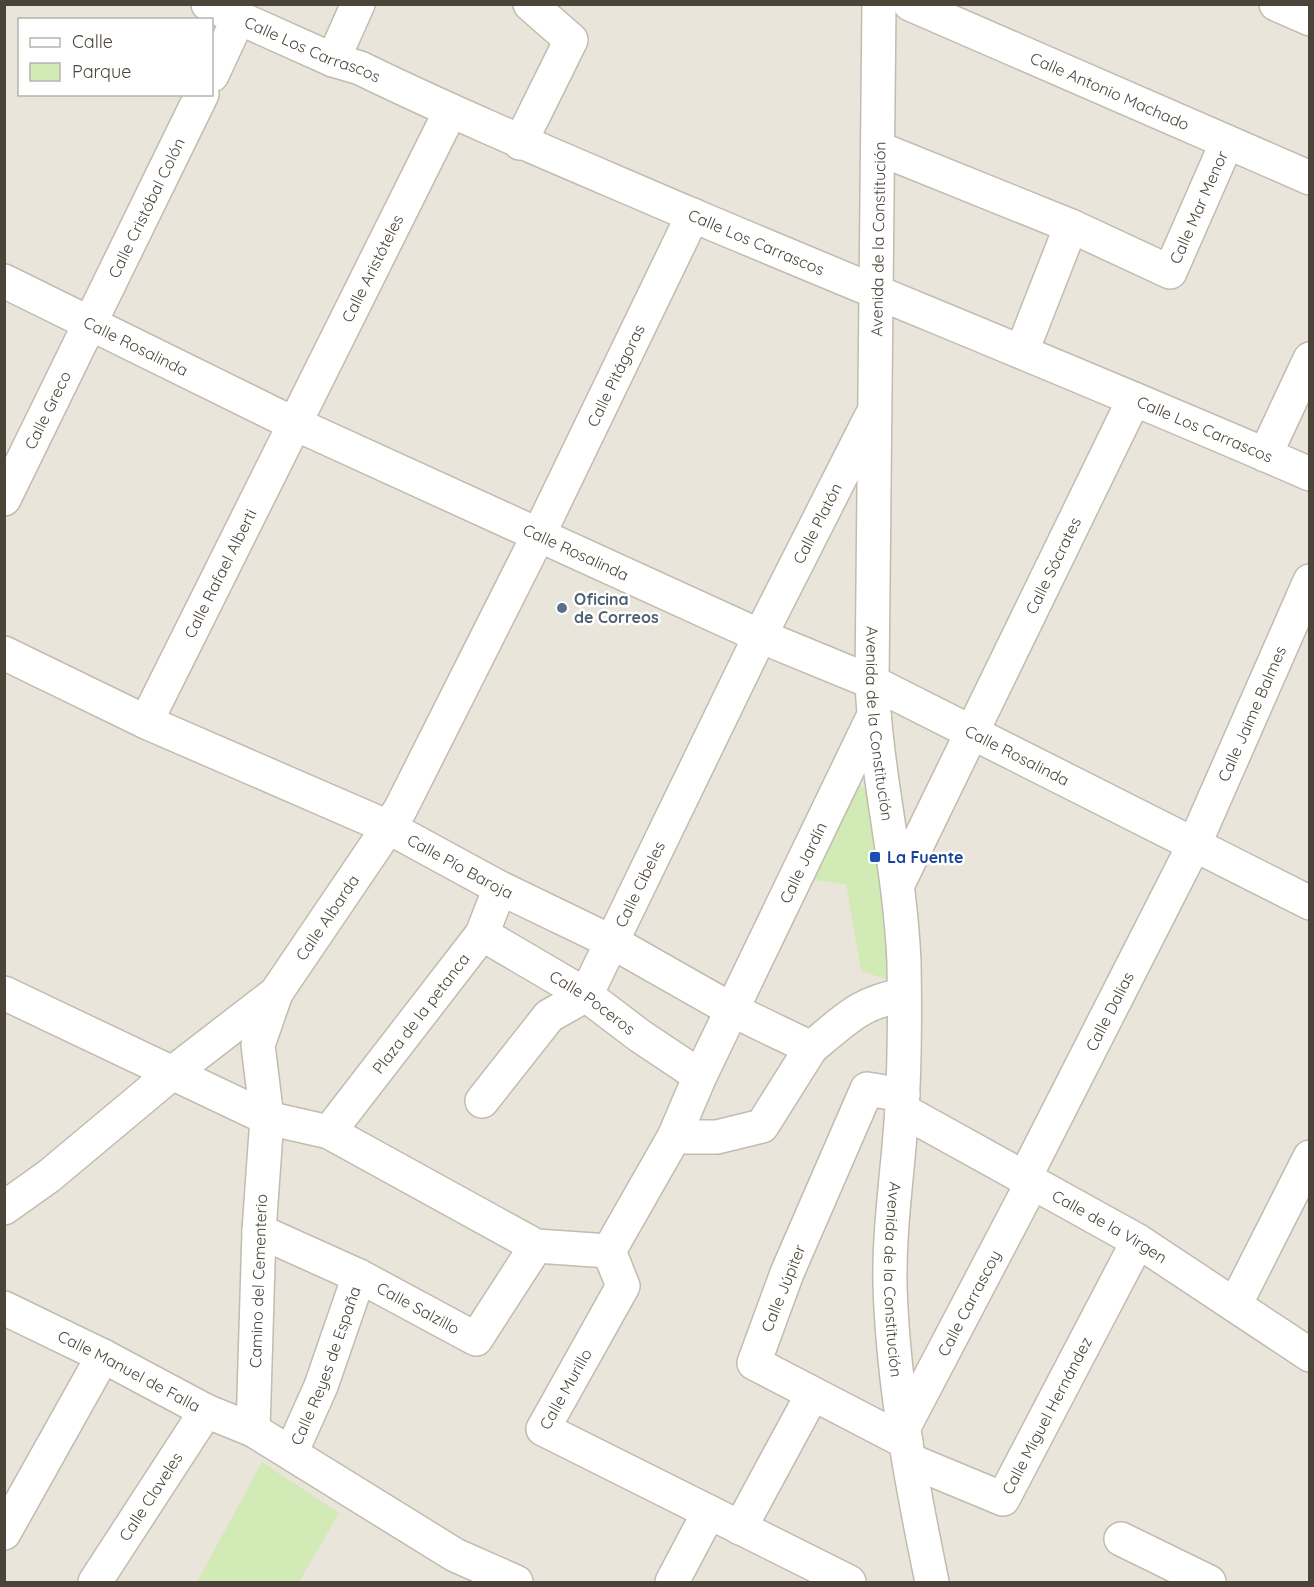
<svg xmlns="http://www.w3.org/2000/svg" width="1314" height="1587" font-family="Quicksand,sans-serif">
<style>
.residential{fill:#eae5da;fill-rule:evenodd}
.green{fill:#d2eab5}
.lines{fill:none;stroke-linecap:round;stroke-linejoin:round}
.minor-casing{stroke:#c2bbae;stroke-width:36}
.minor{stroke:#fff;stroke-width:33}
.service-dot{fill:#5c6f8a;stroke:#fff;stroke-width:2}
.transit-dot{fill:#1a4fb4;stroke:#fff;stroke-width:2}
.labels{text-anchor:middle;dominant-baseline:central;stroke-width:5;stroke-linejoin:round;paint-order:stroke}
.street-label{font-size:16px;fill:#4b4439;stroke:#fff}
.service-label{font-size:16px;font-weight:bold;fill:#4e5e75;stroke:#fff;text-anchor:start}
.transit-label{font-size:16px;font-weight:bold;fill:#164399;stroke:#fff;text-anchor:start}
</style>
<rect width="100%" height="100%" fill="#f6f3ec"/>
<path class="residential" d="M5 5H1309V1582H5ZM20 20H212V94H20Z"/>
<g class="green">
<polygon points="858,784 864,788 870,801 885,893 889,980 861,971 846,884 810,880"/>
<polygon points="262,1462 339,1513 299,1582 197,1582"/>
</g>
<g class="lines">
<defs>
<g id="minor">
<path id="s1" d="M208 4 333 60 360 68C469 121 581 167 692 215 898 302 1105 385 1310 474"/>
<path id="s2" d="M879 4 872 682C876 776 900 867 904 962 905 1020 905 1078 900 1135 896 1185 889 1234 890 1285 893 1385 912 1485 932 1582"/>
<path id="s3" d="M910 4 1310 178"/>
<polyline points="1276,4 1310,19"/>
<polyline points="333,60 358,4"/>
<polyline points="212,75 238,19"/>
<polyline points="520,143 571,40 530,4"/>
<polyline points="880,149 1071,226 1022,351"/>
<path id="s4" d="M1071 226 1170 272 1227 142"/>
<path id="s5" d="M4 281 278 416 760 636 872 682 1310 903"/>
<polyline points="1265,455 1310,359"/>
<path id="s6" d="M4 499 202 94"/>
<path id="s7" d="M4 653 146 722 388 827 500 888 614 943 732 1010 811 1048C845 1020 860 1002 904 995"/>
<path id="s8" d="M146 722 450 112"/>
<path id="s9" d="M899 882 1134 399"/>
<path id="s10" d="M482 934 586 995 640 1036 700 1076"/>
<polyline points="4,993 267,1118 259,1231 253,1430"/>
<polyline points="276,993 258,1045 267,1118 329,1132 536,1246 609,1251"/>
<polyline points="903,1095 867,1089 787,1273 754,1363 906,1442"/>
<path id="s11" d="M482 1101 549 1016 586 995 760 636 871 417"/>
<path id="s12" d="M902 1110 1138 1241 1310 1355"/>
<path id="s13" d="M329 1132 482 934 500 888"/>
<polyline points="674,1137 717,1137 762,1126 811,1048"/>
<path id="s14" d="M1025 1177 1194 845 1310 581"/>
<path id="s15" d="M4 1208 49 1176 171 1074 276 993 400 810 538 536 693 215"/>
<path id="s16" d="M259 1231 359 1276 476 1339 536 1246"/>
<polyline points="1235,1305 1310,1157"/>
<path id="s17" d="M4 1308 103 1356 206 1411 253 1430 455 1555 516 1582"/>
<path id="s18" d="M904 1427 1033 1181"/>
<path id="s19" d="M291 1453 321 1386 359 1276"/>
<path id="s20" d="M909 1460 1003 1499 1138 1241"/>
<polyline points="740,1528 812,1395"/>
<polyline points="4,1533 103,1356"/>
<polyline points="1121,1539 1209,1582"/>
<path id="s21" d="M95 1582 206 1411"/>
<polyline points="672,1582 709,1512"/>
<path id="s22" d="M849 1582 543 1429 623 1286 609 1251 674 1137 700 1076 874 715"/>
</g>
</defs>
<use href="#minor" class="minor-casing"/>
<use href="#minor" class="minor"/>
</g>
<circle class="service-dot" cx="562" cy="608" r="6"/>
<rect class="transit-dot" x="869" y="851" width="12" height="12" rx="3"/>
<g class="labels">
<g class="street-label">
<text stroke="none"><textPath href="#s1" startOffset="114">Calle Los Carrascos</textPath></text>
<text stroke="none"><textPath href="#s3" startOffset="218">Calle Antonio Machado</textPath></text>
<text stroke="none"><textPath href="#s4" startOffset="180">Calle Mar Menor</textPath></text>
<text stroke="none"><textPath href="#s6" startOffset="324">Calle Cristóbal Colón</textPath></text>
<text transform="translate(878 239) rotate(-89)">Avenida de la Constitución</text>
<text stroke="none"><textPath href="#s1" startOffset="598">Calle Los Carrascos</textPath></text>
<text stroke="none"><textPath href="#s8" startOffset="507">Calle Aristóteles</textPath></text>
<text stroke="none"><textPath href="#s5" startOffset="147">Calle Rosalinda</textPath></text>
<text stroke="none"><textPath href="#s15" startOffset="1053">Calle Pitágoras</textPath></text>
<text stroke="none"><textPath href="#s6" startOffset="99">Calle Greco</textPath></text>
<text stroke="none"><textPath href="#s1" startOffset="1084">Calle Los Carrascos</textPath></text>
<text stroke="none"><textPath href="#s11" startOffset="676">Calle Platón</textPath></text>
<text stroke="none"><textPath href="#s5" startOffset="633">Calle Rosalinda</textPath></text>
<text stroke="none"><textPath href="#s9" startOffset="352">Calle Sócrates</textPath></text>
<text stroke="none"><textPath href="#s8" startOffset="166">Calle Rafael Alberti</textPath></text>
<text stroke="none"><textPath href="#s14" startOffset="516">Calle Jaime Balmes</textPath></text>
<text stroke="none"><textPath href="#s2" startOffset="720">Avenida de la Constitución</textPath></text>
<text stroke="none"><textPath href="#s5" startOffset="1119">Calle Rosalinda</textPath></text>
<text stroke="none"><textPath href="#s22" startOffset="978">Calle Jardín</textPath></text>
<text stroke="none"><textPath href="#s7" startOffset="504">Calle Pío Baroja</textPath></text>
<text stroke="none"><textPath href="#s11" startOffset="274">Calle Cibeles</textPath></text>
<text stroke="none"><textPath href="#s15" startOffset="438">Calle Albarda</textPath></text>
<text stroke="none"><textPath href="#s10" startOffset="130">Calle Poceros</textPath></text>
<text stroke="none"><textPath href="#s14" startOffset="186">Calle Dalias</textPath></text>
<text stroke="none"><textPath href="#s13" startOffset="150">Plaza de la petanca</textPath></text>
<text stroke="none"><textPath href="#s12" startOffset="238">Calle de la Virgen</textPath></text>
<text stroke="none"><textPath href="#s2" startOffset="1278">Avenida de la Constitución</textPath></text>
<text transform="translate(258 1281) rotate(-88)">Camino del Cementerio</text>
<text transform="translate(783 1288) rotate(-68)">Calle Júpiter</text>
<text stroke="none"><textPath href="#s18" startOffset="140">Calle Carrascoy</textPath></text>
<text stroke="none"><textPath href="#s16" startOffset="177">Calle Salzillo</textPath></text>
<text stroke="none"><textPath href="#s19" startOffset="94">Calle Reyes de España</textPath></text>
<text stroke="none"><textPath href="#s17" startOffset="140">Calle Manuel de Falla</textPath></text>
<text stroke="none"><textPath href="#s22" startOffset="388">Calle Murillo</textPath></text>
<text stroke="none"><textPath href="#s20" startOffset="196">Calle Miguel Hernández</textPath></text>
<text stroke="none"><textPath href="#s21" startOffset="102">Calle Claveles</textPath></text>
</g>
<g class="service-label">
<text x="574" y="599">Oficina<tspan x="574" dy="18">de Correos</tspan></text>
</g>
<g class="transit-label">
<text x="887" y="857">La Fuente</text>
</g>
</g>
<rect width="1314" height="1587" fill="none" stroke="#4b4439" stroke-width="12"/>
<rect x="18" y="18" width="195" height="78" fill="#ffffff" stroke="#b7b4b0" stroke-width="1.5"/>
<rect x="30" y="38" width="30" height="9" fill="#ffffff" stroke="#b7b4b0" stroke-width="1.5"/>
<text x="72" y="48" font-size="18" fill="#4b4439">Calle</text>
<rect x="30" y="63" width="30" height="18" fill="#d2eab5" stroke="#b7b4b0" stroke-width="1.5"/>
<text x="72" y="78" font-size="18" fill="#4b4439">Parque</text>
</svg>
